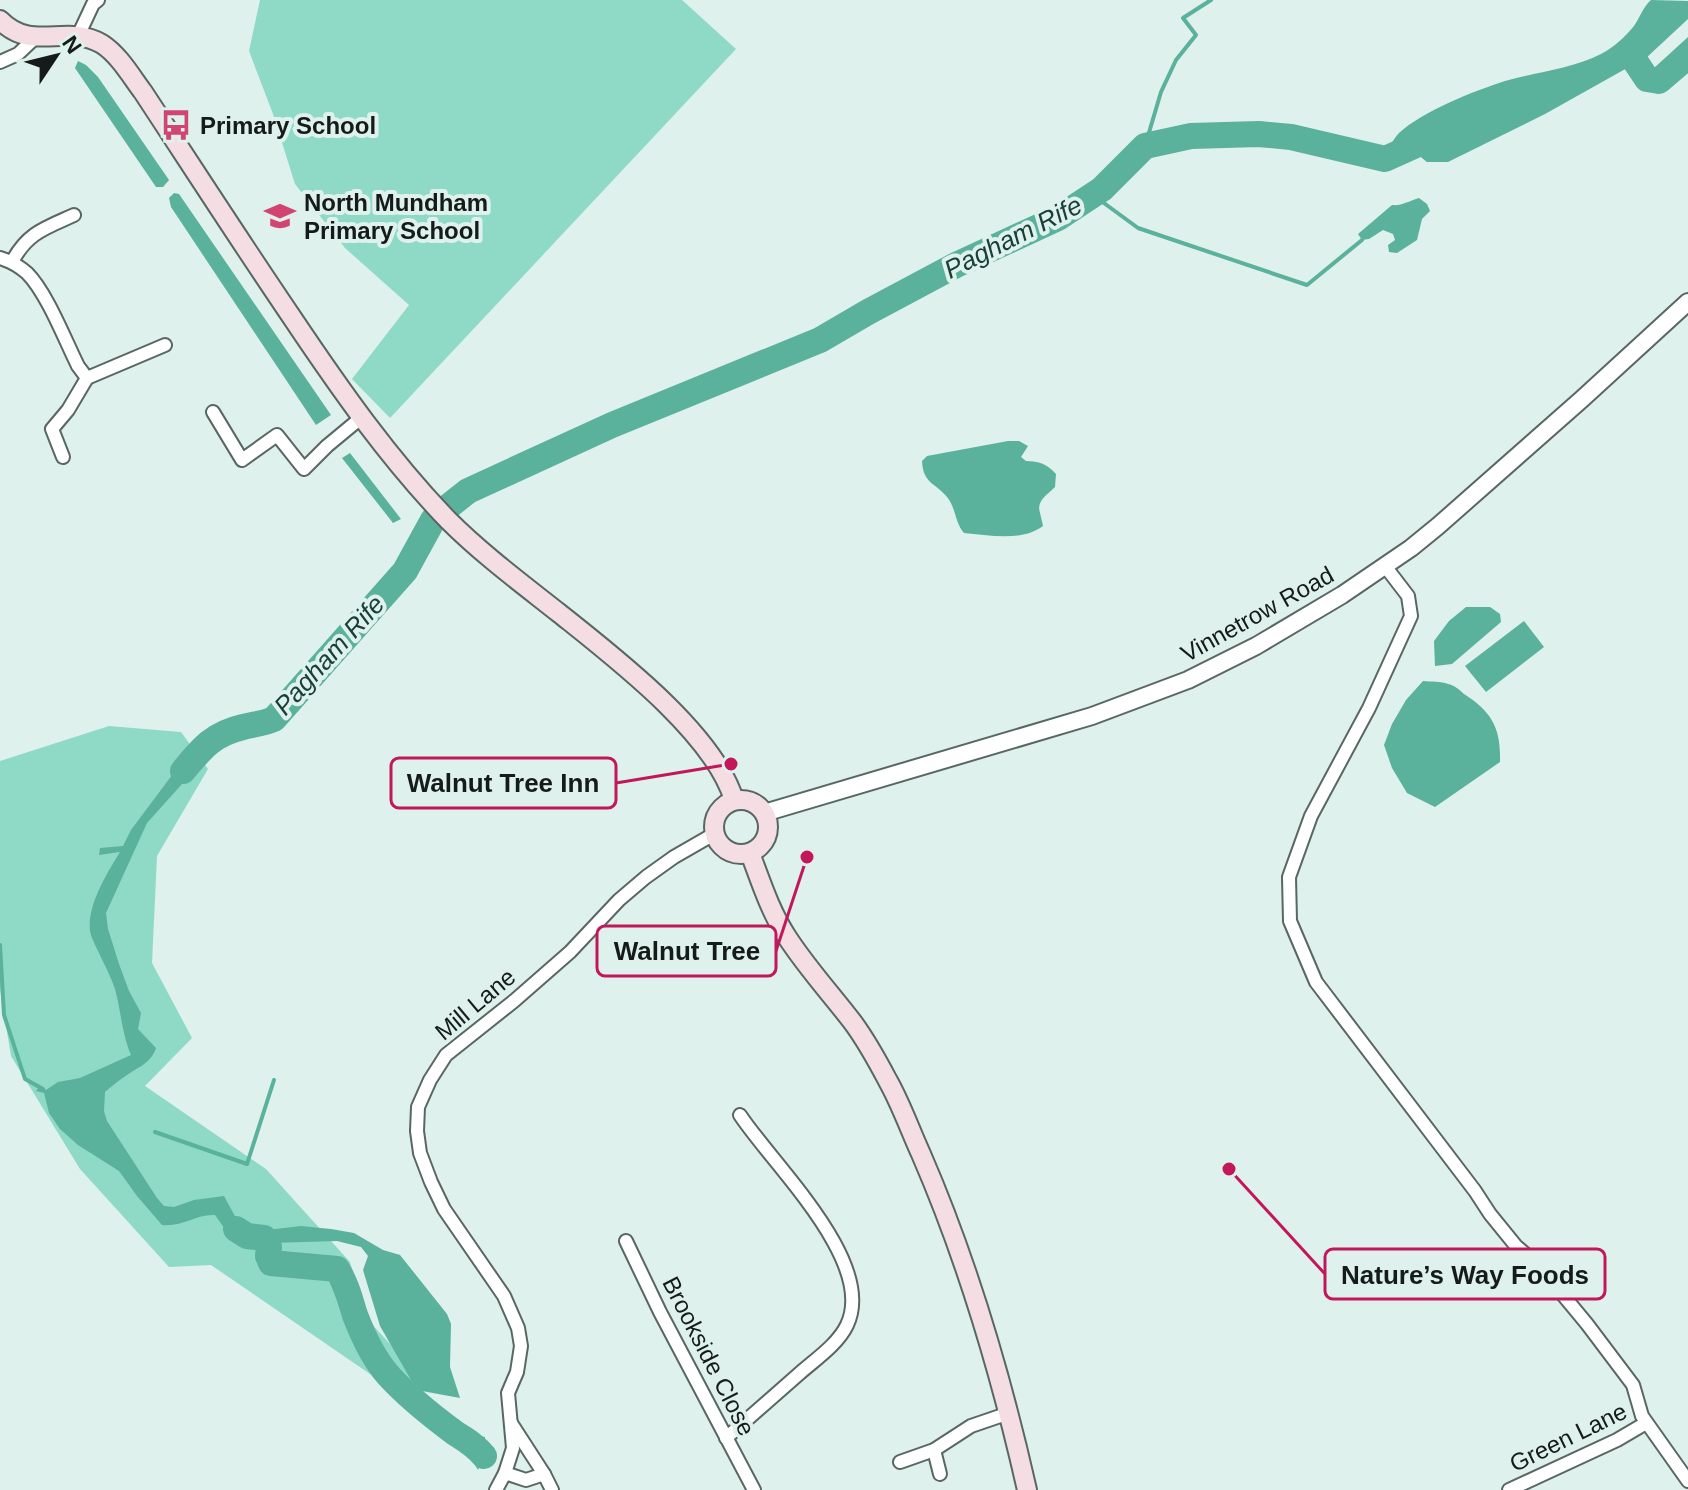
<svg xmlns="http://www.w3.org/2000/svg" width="1688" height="1490" font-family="Arial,sans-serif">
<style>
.green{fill:#8edac7}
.water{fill:#5ab19c}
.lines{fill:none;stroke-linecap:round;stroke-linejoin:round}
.stream{stroke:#5ab19c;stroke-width:4}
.river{stroke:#5ab19c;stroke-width:26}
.minor-casing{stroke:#586763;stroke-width:16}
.tertiary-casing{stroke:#586763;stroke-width:20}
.secondary-casing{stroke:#586763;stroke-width:22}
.minor{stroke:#fff;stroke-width:12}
.tertiary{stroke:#fff;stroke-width:16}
.secondary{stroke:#f5dee3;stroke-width:18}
.labels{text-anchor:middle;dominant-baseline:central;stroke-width:8;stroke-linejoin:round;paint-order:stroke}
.poi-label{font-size:24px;font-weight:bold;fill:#151b19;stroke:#dff1ec;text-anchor:start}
.street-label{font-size:24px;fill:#151b19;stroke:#dff1ec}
.water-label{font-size:26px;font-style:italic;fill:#184037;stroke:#dff1ec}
.leader{fill:none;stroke:#c2185b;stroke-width:3}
.callout-dot{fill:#c2185b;stroke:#dff1ec;stroke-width:3}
.callout{fill:#dff1ec;stroke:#c2185b;stroke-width:3}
.callout-label{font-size:26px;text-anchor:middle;font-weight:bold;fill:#151b19}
</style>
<rect width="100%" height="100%" fill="#dff1ec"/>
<g class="green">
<polygon points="260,0 682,0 736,49 390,418 352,379 409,305 345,248 295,184 273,114 249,51"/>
<polygon points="109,726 181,732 208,769 157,856 152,963 192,1038 145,1086 266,1169 350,1262 366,1318 421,1377 408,1400 211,1265 169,1267 80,1169 11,1056 0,989 0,761"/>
</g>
<g class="water">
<path d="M1651 0 1688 1V19L1645 59 1653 69 1688 37V56L1659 81 1647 79 1636 63 1545 114 1448 162H1427C1415 152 1409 148 1393 155L1388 148C1392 143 1395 137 1399 133 1423 111 1474 91 1505 81 1537 72 1571 69 1601 54 1613 48 1626 36 1634 26 1640 17 1643 7 1651 0Z"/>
<polygon points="78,61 86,65 98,77 169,180 163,187 156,187 75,68"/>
<polygon points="174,193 179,194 331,415 316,425 171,207 169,198"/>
<path d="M1419 198 1427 204 1430 211 1422 219 1417 240 1397 253 1389 252 1388 245 1395 240 1393 234 1383 230 1369 239 1362 240 1358 234 1392 205C1402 206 1409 201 1419 198Z"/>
<path d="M1008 441H1019L1028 446 1021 457 1026 461C1039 461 1047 464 1056 474L1055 487C1047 495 1036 501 1040 513 1041 517 1042 521 1043 526 1022 542 989 535 964 533 955 523 956 508 947 497 936 483 923 484 922 461L927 456Z"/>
<polygon points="350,453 401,519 393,523 342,458"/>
<polygon points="1466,607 1490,607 1500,614 1501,622 1452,664 1435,666 1434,641 1449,621"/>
<polygon points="1524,621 1544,647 1486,692 1465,666"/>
<path d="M1423 681C1431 682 1441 681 1448 684 1454 685 1460 690 1464 694 1492 712 1501 728 1500 762L1435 807 1407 793 1392 768 1384 745 1392 724 1406 700Z"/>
<path d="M199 739 209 748 191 774 147 823 106 913 108 929 119 964 129 991 141 1013 138 1029 156 1048C151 1063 140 1066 127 1075 119 1080 112 1086 105 1092L104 1111 107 1121 157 1198 164 1206 174 1207 194 1200 224 1196 236 1218 245 1228 258 1231 301 1226 331 1229 354 1233 383 1250 400 1255 447 1314 451 1324 450 1367 460 1398 422 1391 411 1380 380 1326 363 1270 368 1256 361 1247 337 1241 241 1244 230 1236 215 1215C196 1214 183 1227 162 1225L137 1196 119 1171 78 1145 60 1129 49 1113 44 1093 36 1091 40 1086 46 1090 58 1082 80 1078 131 1055C122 1034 121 1011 115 989 109 971 99 955 92 938 82 913 107 873 120 852L99 855 100 848 123 846 131 830Z"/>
<polygon points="463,1426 471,1428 475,1435 485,1437 484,1456 478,1470 462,1443 454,1438"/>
</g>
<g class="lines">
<g class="stream">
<polyline points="1145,146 1161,92 1176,60 1196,35 1183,18 1211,0"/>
<polyline points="1093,195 1138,228 1307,285 1362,240"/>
<polyline points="0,945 4,1015 25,1079 43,1089"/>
<polyline points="155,1132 247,1164 274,1080"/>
</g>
<g class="river">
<polyline points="1631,55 1647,79 1659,81 1688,56"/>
<polyline points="449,506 468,491 612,425 820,340 868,312 956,265 1058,218 1102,189 1145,146 1191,136 1259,134 1291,137 1385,159 1434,137"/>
<path d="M183 771C202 748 213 734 243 727 254 724 263 724 274 719L405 571 433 520 436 517"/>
<path d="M236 1229 247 1236 264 1238 269 1247 268 1256 271 1263 337 1269C346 1283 350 1299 355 1315 363 1336 374 1359 388 1375 407 1396 432 1416 455 1433 466 1440 475 1445 484 1456"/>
</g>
<defs>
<g id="minor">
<polyline points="78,36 93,4 98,0"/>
<polyline points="0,62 18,54 36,37"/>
<path d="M0 258C10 261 19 266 27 273 47 293 65 340 78 366L87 378 165 345"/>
<path d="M12 262C27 233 45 228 74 215"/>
<polyline points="213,412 242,460 277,435 304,469 327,446 362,417"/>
<polyline points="63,457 52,429 68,410 87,378"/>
<polyline points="1385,566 1408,596 1411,616 1369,708 1311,816 1289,877 1290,921 1316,982 1475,1191 1490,1214 1516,1246 1539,1266 1587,1324 1633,1385 1642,1416 1688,1481"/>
<polyline points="626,1241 660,1312 754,1490"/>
<polyline points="511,1423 544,1474 552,1490"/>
<path d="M726 1438C751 1416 775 1395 800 1373 816 1359 838 1344 847 1325 877 1262 772 1164 740 1115"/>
<polyline points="934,1450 940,1474"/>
<polyline points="900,1462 934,1450 971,1426 1009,1413"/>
<polyline points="505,1473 526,1480 544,1474"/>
<polyline points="496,1490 505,1473 513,1448 508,1393 517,1372 521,1346 518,1328 504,1296 444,1209 431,1182 420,1153 417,1131 418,1107 430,1080 446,1055 514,1001 570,952 619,900 646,877 674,857 714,834"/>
<polyline points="1509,1490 1617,1440 1646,1423"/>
</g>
<polyline id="tertiary" points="764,813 1092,716 1188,680 1256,646 1342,595 1411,548 1438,526 1582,399 1688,302"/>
<g id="secondary">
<path d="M0 20C32 53 66 23 102 44 119 55 131 76 143 92 193 168 242 244 293 319 340 389 389 459 448 520 482 554 521 583 559 613 614 657 714 733 734 800"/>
<circle cx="741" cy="827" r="27"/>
<path d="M750 853C761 882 770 911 787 937 807 968 832 995 854 1024 867 1042 878 1062 888 1081 901 1104 910 1130 921 1154 968 1262 1001 1375 1027 1490"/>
</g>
</defs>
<use href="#minor" class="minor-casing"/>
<use href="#tertiary" class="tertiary-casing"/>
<use href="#secondary" class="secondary-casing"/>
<use href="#minor" class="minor"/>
<use href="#tertiary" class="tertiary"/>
<use href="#secondary" class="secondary"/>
</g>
<defs>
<symbol id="bus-bare" viewBox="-9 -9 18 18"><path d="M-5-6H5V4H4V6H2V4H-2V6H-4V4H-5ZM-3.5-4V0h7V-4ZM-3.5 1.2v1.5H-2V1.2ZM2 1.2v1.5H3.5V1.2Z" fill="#d24471" stroke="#dff1ec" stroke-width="2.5" paint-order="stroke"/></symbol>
<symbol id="school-bare" viewBox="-9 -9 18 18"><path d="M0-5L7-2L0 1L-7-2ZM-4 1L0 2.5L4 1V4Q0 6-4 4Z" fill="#d24471" stroke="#dff1ec" stroke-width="2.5" paint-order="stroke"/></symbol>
</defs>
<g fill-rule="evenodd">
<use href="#bus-bare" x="154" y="103" width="44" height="44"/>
<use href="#school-bare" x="258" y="194" width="44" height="44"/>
</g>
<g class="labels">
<g class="poi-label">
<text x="200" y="125">Primary School</text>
<text x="304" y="202">North Mundham<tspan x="304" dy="28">Primary School</tspan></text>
</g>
<g class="street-label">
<text transform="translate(1257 614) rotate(-29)">Vinnetrow Road</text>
<text transform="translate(475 1004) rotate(-40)">Mill Lane</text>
<text transform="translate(709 1356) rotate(63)">Brookside Close</text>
<text transform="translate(1568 1437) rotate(-26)">Green Lane</text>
</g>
<g class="water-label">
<text transform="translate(1013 237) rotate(-27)">Pagham Rife</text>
<text transform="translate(329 655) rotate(-48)">Pagham Rife</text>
</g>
</g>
<path class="leader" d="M731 764L616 783M807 857L776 951M1229 1169L1325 1274"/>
<g class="callout-dot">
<circle cx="731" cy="764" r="8"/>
<circle cx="807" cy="857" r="8"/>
<circle cx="1229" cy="1169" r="8"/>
</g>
<g class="callout">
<rect x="391" y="758" width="225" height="50" rx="8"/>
<rect x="597" y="926" width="179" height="50" rx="8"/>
<rect x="1325" y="1249" width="280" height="50" rx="8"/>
</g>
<g class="callout-label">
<text x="503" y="792">Walnut Tree Inn</text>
<text x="687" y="960">Walnut Tree</text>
<text x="1465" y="1284">Nature’s Way Foods</text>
</g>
<g transform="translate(56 56) rotate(55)" stroke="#dff1ec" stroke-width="6" paint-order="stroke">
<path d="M0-6L14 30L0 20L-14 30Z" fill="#151b19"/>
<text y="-12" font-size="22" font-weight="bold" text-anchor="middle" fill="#151b19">N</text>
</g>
</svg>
